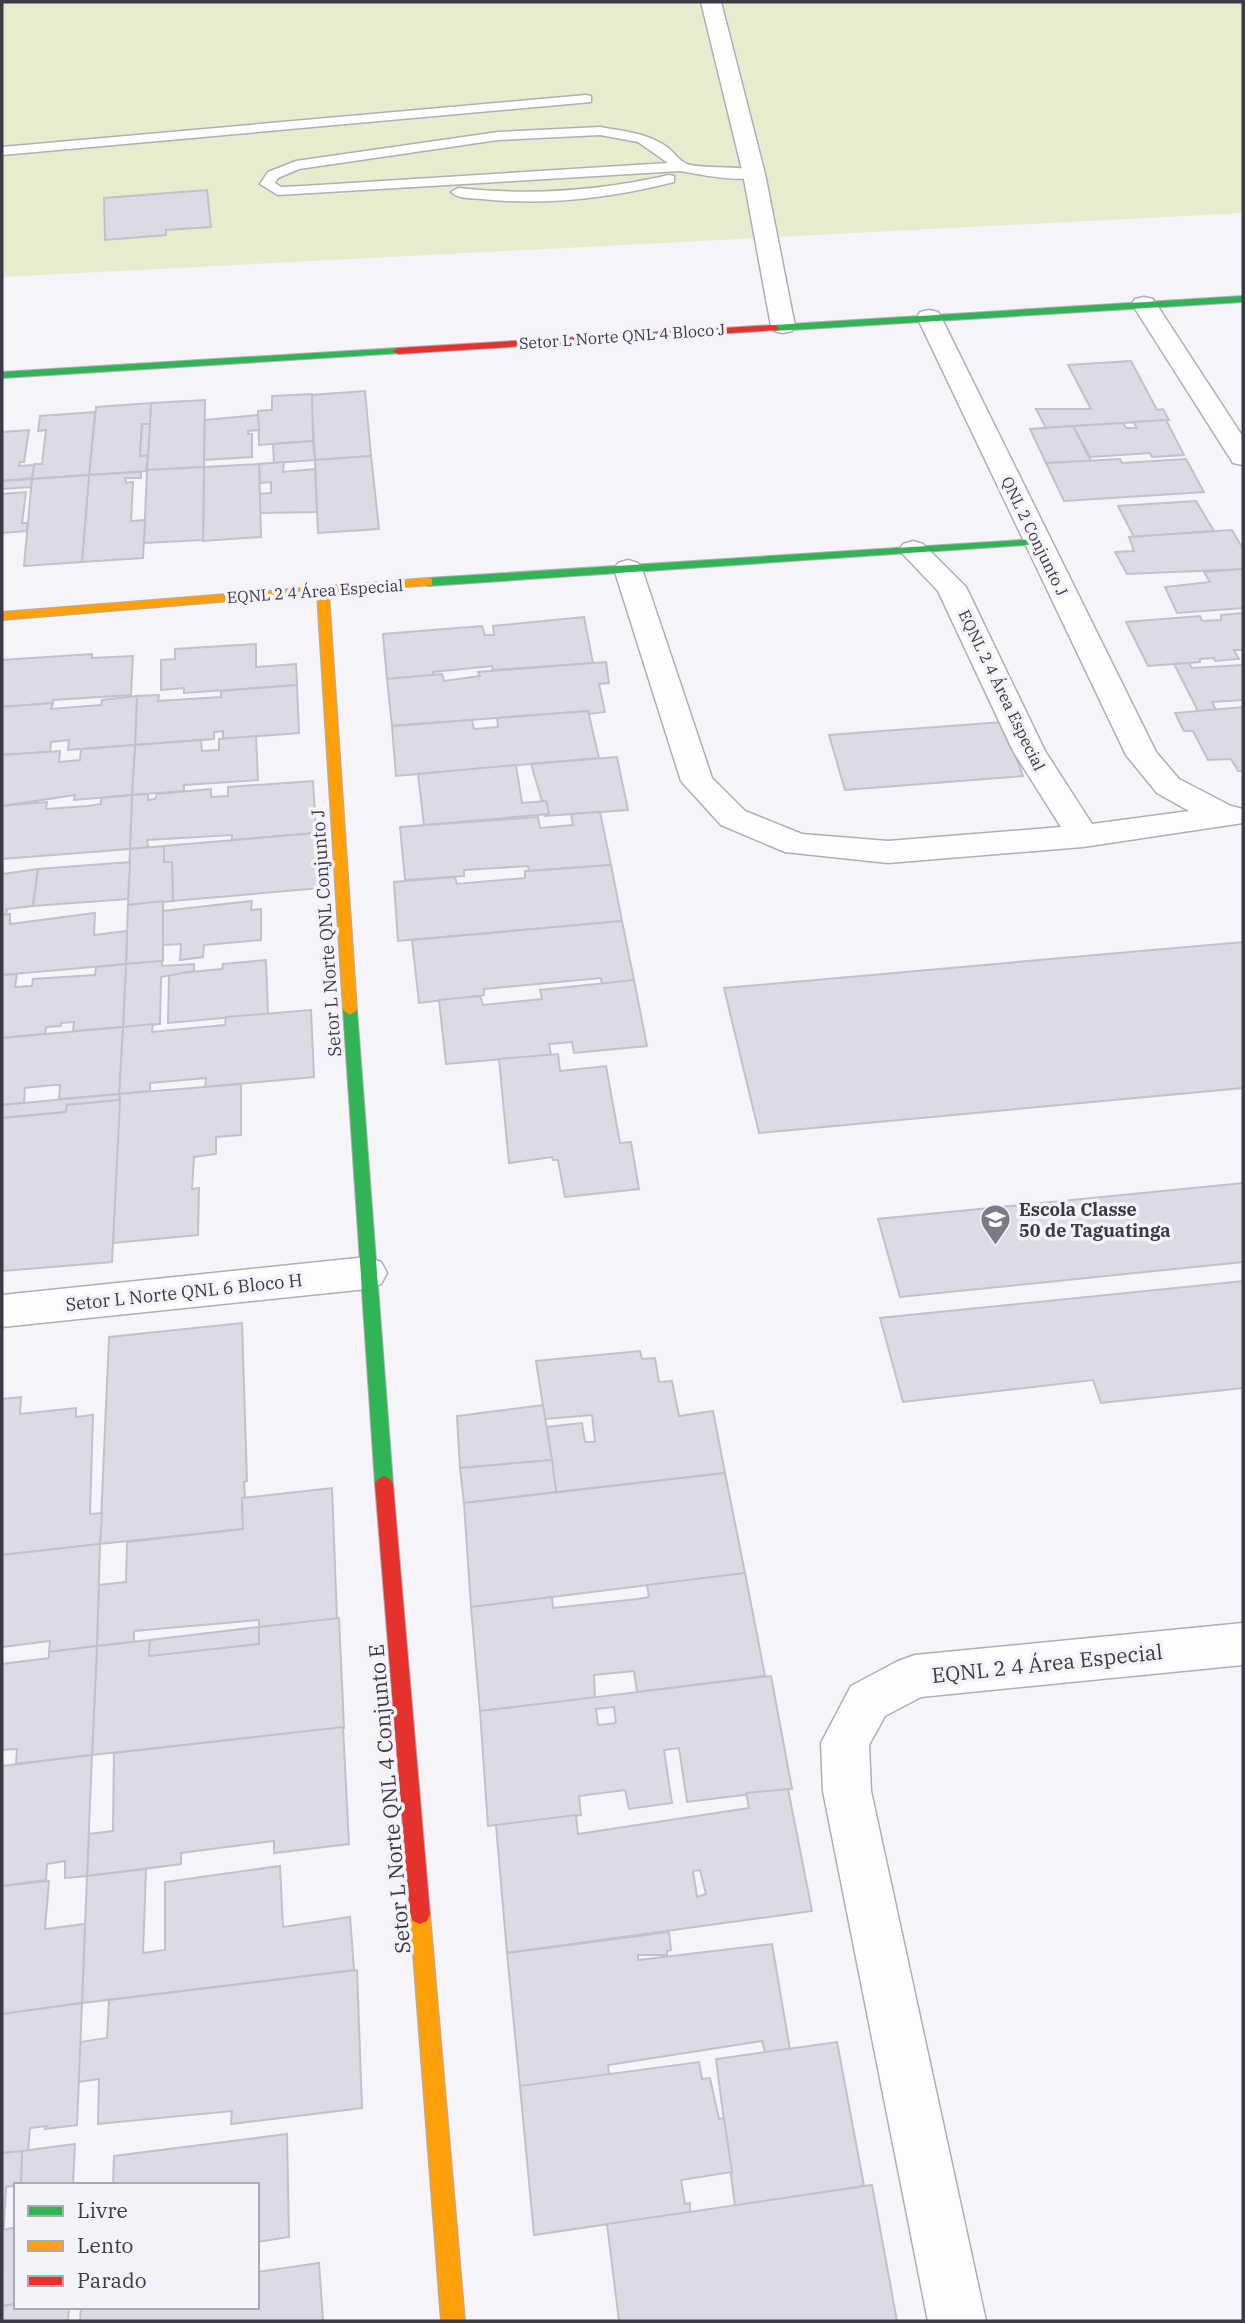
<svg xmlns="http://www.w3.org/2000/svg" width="1245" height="2323" font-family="'IBM Plex Serif',serif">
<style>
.green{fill:#e6edcf}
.building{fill:#dddae3;stroke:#c3c0c9;stroke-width:2;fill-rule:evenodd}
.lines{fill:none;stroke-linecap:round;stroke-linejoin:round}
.lane-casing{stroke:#b0adb5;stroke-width:3}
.street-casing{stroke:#b0adb5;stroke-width:3}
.fast-casing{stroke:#b0adb5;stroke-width:2}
.slow-casing{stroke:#b0adb5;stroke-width:2}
.jam-casing{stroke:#b0adb5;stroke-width:2}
.lane{fill:#fefdfe;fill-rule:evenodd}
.street{fill:#fefdfe;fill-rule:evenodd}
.fast{fill:#30b455;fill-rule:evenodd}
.slow{fill:#ff9f0a;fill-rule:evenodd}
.jam{fill:#e5322d;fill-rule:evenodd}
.labels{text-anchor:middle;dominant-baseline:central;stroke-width:7;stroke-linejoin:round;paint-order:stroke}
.far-street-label{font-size:16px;fill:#3d3947;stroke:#f5f3fa}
.street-label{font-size:18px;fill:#3d3947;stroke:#f5f3fa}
.poi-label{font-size:18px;font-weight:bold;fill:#3d3947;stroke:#f5f3fa;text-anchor:start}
.near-street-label{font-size:21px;fill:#3d3947;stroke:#f5f3fa}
</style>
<rect width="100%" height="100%" fill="#f6f4f9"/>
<polygon class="green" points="2,2 1243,2 1243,213 2,277"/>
<g class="building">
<polygon points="207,190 211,227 166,230 166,235 105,240 104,198"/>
<polygon points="1131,361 1157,410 1163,409 1169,420 1046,428 1036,409 1091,409 1068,365"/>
<polygon points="365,391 371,456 315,460 311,395"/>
<polygon points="312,394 313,441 259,445 258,411 272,410 272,396"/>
<polygon points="205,400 204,467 147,470 151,403"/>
<polygon points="151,403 150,424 142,424 140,456 148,455 146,471 89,475 96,407"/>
<polygon points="95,412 89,475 32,479 34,464 42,464 46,430 38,431 40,416"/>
<polygon points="258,415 259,430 248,431 248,434 252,434 252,457 204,460 205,420"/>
<polygon points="1166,420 1184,455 1152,457 1150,453 1090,457 1073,426 1123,423 1126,428 1137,428 1133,422"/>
<polygon points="142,424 150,424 148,455 140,456"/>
<polygon points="1073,426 1091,461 1046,463 1030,429"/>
<polygon points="29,430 24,462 20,462 19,466 34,465 32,478 2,481 2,432"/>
<polygon points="313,441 315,460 274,463 273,444"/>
<polygon points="371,456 379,529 318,533 315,460"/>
<polygon points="1120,459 1122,463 1186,459 1204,492 1064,501 1046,463"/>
<polygon points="284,462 283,472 315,469 317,512 260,513 259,494 271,493 271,482 260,483 259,464"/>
<polygon points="259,464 261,537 203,541 204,467"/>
<polygon points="204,467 203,540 144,543 147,470"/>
<polygon points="141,472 141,478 125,478 126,483 133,482 131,521 145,520 143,558 82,562 89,475"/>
<polygon points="89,475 82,562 24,566 32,479"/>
<polygon points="32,479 31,487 2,489 2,481"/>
<polygon points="26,492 22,523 27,523 27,531 2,533 2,494"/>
<polygon points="1196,501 1214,531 1134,537 1118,506"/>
<polygon points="1232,530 1243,549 1243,569 1127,574 1115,552 1134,551 1129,537"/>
<polygon points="1243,569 1243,608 1177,613 1165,587 1210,582 1204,572"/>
<polygon points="1243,613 1243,650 1234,650 1239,659 1215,661 1214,658 1200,659 1200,662 1148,666 1126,622 1200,616 1202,621 1221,620 1221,615"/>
<polygon points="584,617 593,663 493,670 492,666 433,672 433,675 387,679 383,634 482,626 485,635 494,635 493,626"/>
<polygon points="256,644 256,667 296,664 297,685 184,693 184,688 161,690 161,660 175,659 175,649"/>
<polygon points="92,654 92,658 133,656 131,695 53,700 53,703 2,707 2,660"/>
<polygon points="606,662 609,683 599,684 605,712 589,714 588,711 392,726 387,679 442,674 444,681 480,676 478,672"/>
<polygon points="1189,663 1192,668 1243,665 1243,700 1212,702 1216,710 1198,711 1174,664"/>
<polygon points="297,685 299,733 223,739 223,731 214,732 214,739 135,745 137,696 159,695 158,701 221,697 221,691"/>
<polygon points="137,696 135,745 68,750 69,740 51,742 50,752 2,755 2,707 53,703 51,709 101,705 102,700"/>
<polygon points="1243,707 1243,771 1238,771 1231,759 1208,760 1193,731 1184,731 1175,713"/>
<polygon points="588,711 599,758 396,776 392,726 472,720 474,729 498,727 497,718"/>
<polygon points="1003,722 1023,776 845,790 829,735"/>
<polygon points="256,736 258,780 184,785 184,791 132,795 135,745 201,740 202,751 219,750 219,739"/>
<polygon points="135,745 132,795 74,800 75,795 2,806 2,755 60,751 59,762 80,760 81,749"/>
<polygon points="617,757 628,810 544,816 549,814 546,801 542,801 531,764"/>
<polygon points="516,765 522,803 546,801 549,814 424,825 418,774"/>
<polygon points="313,781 316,833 232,840 232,835 147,840 148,847 130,849 132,795 148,794 148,800 155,799 157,794 211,789 211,797 228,796 228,787"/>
<polygon points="132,795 130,849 2,859 2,806 47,802 46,809 88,806 101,804 101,798"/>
<polygon points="600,812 611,865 529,871 528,866 464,870 464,876 405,880 400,827 538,817 540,828 573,825 571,814"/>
<polygon points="316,833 320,888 173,901 172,862 164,862 164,846"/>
<polygon points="164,846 164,862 172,862 173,901 128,905 130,849"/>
<polygon points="2,859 3,874 38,869 33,906 7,909 6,915 2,915"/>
<polygon points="130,862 128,899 33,906 38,869"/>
<polygon points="611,865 622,921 398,941 394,882 455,877 457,884 525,878 525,871 529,871"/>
<polygon points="163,901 163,961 126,964 128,905"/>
<polygon points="252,901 251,910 261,909 261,940 204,945 203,957 180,960 181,944 163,945 163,911"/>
<polygon points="95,913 94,935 127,931 126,964 2,975 2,915 10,914 10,924"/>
<polygon points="622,921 634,980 602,984 601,978 484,989 484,995 480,996 419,1003 412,940"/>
<polygon points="1243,942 1243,1088 759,1133 724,988"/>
<polygon points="266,960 268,1014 168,1023 169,974 222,969 223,964"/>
<polygon points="162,961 162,966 194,964 194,971 161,977 160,1024 123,1027 126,964"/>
<polygon points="126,964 123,1027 73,1031 74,1022 61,1023 61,1026 46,1027 45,1034 2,1038 2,975 17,974 15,987 32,986 33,979 95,975 96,967"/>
<polygon points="634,980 647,1046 574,1053 572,1042 549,1044 551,1055 446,1064 439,1000 480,996 483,1005 542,999 540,990"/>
<polygon points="311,1010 314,1077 205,1087 206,1078 150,1083 150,1091 119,1094 123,1027 153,1024 152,1032 225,1025 226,1017"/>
<polygon points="123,1027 119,1094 59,1099 60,1085 53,1085 25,1088 24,1103 2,1105 2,1038"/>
<polygon points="558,1054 560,1071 606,1066 620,1143 631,1142 639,1189 565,1197 558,1160 553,1160 552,1157 509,1163 499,1059"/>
<polygon points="241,1084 241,1135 216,1137 216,1154 194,1157 192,1189 199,1188 198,1235 113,1243 119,1094"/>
<polygon points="119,1094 120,1100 67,1105 66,1112 2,1118 2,1105"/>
<polygon points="120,1100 112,1262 2,1271 2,1118 66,1112 67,1105"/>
<polygon points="1243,1183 1243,1262 900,1297 878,1219"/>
<polygon points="1243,1281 1243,1388 1101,1403 1093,1380 903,1402 880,1318"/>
<polygon points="242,1323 247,1481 244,1482 245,1497 242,1498 243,1529 100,1544 109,1337"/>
<polygon points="640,1351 642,1359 655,1358 659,1382 672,1381 679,1416 713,1411 725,1473 556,1492 547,1427 582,1423 585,1442 595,1442 592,1415 545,1419 536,1361"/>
<polygon points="21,1397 20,1414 76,1408 76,1417 93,1415 90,1514 102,1513 100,1544 2,1555 2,1399"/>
<polygon points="543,1405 552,1460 460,1468 457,1416"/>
<polygon points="552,1460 556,1492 464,1503 460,1468"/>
<polygon points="725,1473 745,1573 471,1607 464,1503"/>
<polygon points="332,1488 337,1619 259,1627 259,1620 134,1631 134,1642 97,1646 99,1585 126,1582 127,1542 243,1529 242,1498"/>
<polygon points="100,1544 97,1646 49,1652 50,1641 2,1647 2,1555"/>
<polygon points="745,1573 765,1676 637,1692 634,1671 594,1675 595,1698 480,1711 471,1607 552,1597 553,1608 638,1599 649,1597 647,1585"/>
<polygon points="339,1618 344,1728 92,1755 97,1646 150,1640 149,1656 259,1644 259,1627"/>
<polygon points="259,1627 259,1644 149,1656 150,1640"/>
<polygon points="97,1646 92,1755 16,1764 17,1749 2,1750 2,1664 49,1658 49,1652"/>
<path d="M771 1676 792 1789 687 1802 679 1748 664 1750 672 1803 629 1809 625 1790 579 1796 581 1815 488 1826 480 1711ZM614 1707 616 1723 598 1725 596 1709Z"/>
<polygon points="343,1727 349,1844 274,1853 274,1841 181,1853 181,1864 87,1876 89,1834 113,1831 114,1753"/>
<polygon points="92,1755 87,1876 65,1878 65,1861 47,1864 46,1880 2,1886 2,1766"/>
<path d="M788 1789 812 1911 507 1953 496 1825 576 1815 578 1834 749 1808 746 1793ZM700 1870 706 1894 697 1897 693 1871Z"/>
<polygon points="280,1866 283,1927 350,1917 354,1970 82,2003 87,1876 146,1869 143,1953 165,1950 165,1882"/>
<polygon points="49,1881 45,1929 85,1924 82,2003 2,2014 2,1886"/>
<polygon points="669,1932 671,1950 667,1951 667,1955 638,1955 638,1960 772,1944 790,2050 765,2052 762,2041 608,2065 609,2075 520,2086 507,1953"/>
<polygon points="357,1970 362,2108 231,2124 232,2111 98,2124 99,2079 78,2082 80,2042 107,2038 109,2000"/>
<polygon points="82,2003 77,2125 45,2129 47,2126 30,2128 28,2151 2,2153 2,2014"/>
<polygon points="837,2042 864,2186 735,2206 716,2059"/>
<polygon points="699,2062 702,2079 710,2078 719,2119 724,2118 732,2172 681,2180 685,2204 690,2203 690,2212 534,2235 520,2086"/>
<polygon points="287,2134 289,2237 257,2242 257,2185 113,2185 114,2156"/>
<polygon points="75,2144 73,2185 21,2185 22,2151"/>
<polygon points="22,2151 21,2185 6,2187 2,2263 2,2153"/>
<polygon points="872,2185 897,2321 619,2321 607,2224"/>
<polygon points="16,2227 16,2304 2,2306 3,2230"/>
<polygon points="319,2263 323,2321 80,2321 81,2307 257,2307 257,2272"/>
<polygon points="16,2304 16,2307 69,2307 68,2321 2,2321 2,2306"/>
</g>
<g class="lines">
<defs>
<g id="lane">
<polygon points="586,95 591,96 591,102 2,155 2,147"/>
<path d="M600 127C623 131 647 133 667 147 674 152 679 161 687 164 705 170 750 164 761 174 747 185 698 174 680 171L278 195 260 184 268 172 296 161 498 132ZM600 135 638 142 668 163 303 186 281 187 275 183 278 178 299 169 498 140Z"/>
<path d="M669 175 674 176V182C611 198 546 206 481 199 471 198 458 199 451 192L458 188C530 196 599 191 669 175Z"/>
</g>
<g id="street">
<polygon points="701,2 721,2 765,174 795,326 792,331 783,333 774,331 771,326 743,174"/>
<polygon points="1144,297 1153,299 1243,437 1243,465 1233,463 1132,304 1135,299"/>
<polygon points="929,310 938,312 941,317 1156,752 1179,779 1231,806 1243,809 1243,823 1083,847 888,863 785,852 721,825 681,781 614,569 618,563 628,560 638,563 642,569 712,778 745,811 802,834 888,841 1061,827 1013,751 938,591 899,550 903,544 913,541 923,544 966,587 1045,751 1092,824 1189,811 1157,793 1126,755 917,317 920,312"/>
<polygon points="367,1257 381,1262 387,1273 381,1284 367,1289 2,1327 2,1295"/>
<polygon points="1243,1623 1243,1665 921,1697 885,1716 869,1745 871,1791 986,2321 928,2321 823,1791 821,1743 851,1686 898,1661 915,1655"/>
</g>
<g id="fast">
<polygon points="1243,296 1243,302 774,331 769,328 774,325"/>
<polygon points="398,348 403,351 402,353 2,378 2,372"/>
<polygon points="1037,539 1043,542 1041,544 428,586 422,582 428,578"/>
<polygon points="350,1005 357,1010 393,1484 390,1489 384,1492 378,1489 375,1484 343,1010"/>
</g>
<g id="slow">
<polygon points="428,578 432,579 432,585 329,593 357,1010 350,1015 343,1010 317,594 2,620 2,612"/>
<polygon points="420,1904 427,1907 430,1914 465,2321 441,2321 410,1914 413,1907"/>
</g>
<g id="jam">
<polygon points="774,325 779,328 778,330 398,354 393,351 398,348"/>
<polygon points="384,1476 390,1479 393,1484 430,1914 427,1921 420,1924 413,1921 410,1914 375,1484 378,1479"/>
</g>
</defs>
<use href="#lane" class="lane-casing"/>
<use href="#street" class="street-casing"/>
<use href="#fast" class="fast-casing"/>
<use href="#slow" class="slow-casing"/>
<use href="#jam" class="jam-casing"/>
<use href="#lane" class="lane"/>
<use href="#street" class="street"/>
<use href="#fast" class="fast"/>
<use href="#slow" class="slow"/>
<use href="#jam" class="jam"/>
</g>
<defs>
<symbol id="school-pin" viewBox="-11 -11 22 30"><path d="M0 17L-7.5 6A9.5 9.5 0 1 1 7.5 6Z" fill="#7e7a85" stroke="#f5f3fa"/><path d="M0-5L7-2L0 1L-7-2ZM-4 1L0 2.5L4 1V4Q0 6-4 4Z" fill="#fff"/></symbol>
</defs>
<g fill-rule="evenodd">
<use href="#school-pin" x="978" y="1202" width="35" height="47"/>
</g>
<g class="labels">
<g class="far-street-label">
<text transform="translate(622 336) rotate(-4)">Setor L Norte QNL 4 Bloco J</text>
<text transform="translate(1035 536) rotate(64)">QNL 2 Conjunto J</text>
<text transform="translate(315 591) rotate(-4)">EQNL 2 4 Área Especial</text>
<text transform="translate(1002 690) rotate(64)">EQNL 2 4 Área Especial</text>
</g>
<g class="street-label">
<text transform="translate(326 933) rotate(-94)">Setor L Norte QNL Conjunto J</text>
<text transform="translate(184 1292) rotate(-6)">Setor L Norte QNL 6 Bloco H</text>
</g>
<g class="poi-label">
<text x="1019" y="1209">Escola Classe<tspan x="1019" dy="21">50 de Taguatinga</tspan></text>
</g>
<g class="near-street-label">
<text transform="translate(1047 1663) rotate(-6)">EQNL 2 4 Área Especial</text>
<text transform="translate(389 1799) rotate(-95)">Setor L Norte QNL 4 Conjunto E</text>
</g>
</g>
<rect width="1245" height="2323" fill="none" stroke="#3d3947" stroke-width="7"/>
<rect x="14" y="2183" width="245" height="126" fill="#f5f3fa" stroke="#aba9b2" stroke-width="2"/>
<rect x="28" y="2206" width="35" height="10" fill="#30b455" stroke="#aba9b2" stroke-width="2"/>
<text x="77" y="2218" font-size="21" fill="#3d3947">Livre</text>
<rect x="28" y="2241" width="35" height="10" fill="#ff9f0a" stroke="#aba9b2" stroke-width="2"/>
<text x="77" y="2253" font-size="21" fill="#3d3947">Lento</text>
<rect x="28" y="2276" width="35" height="10" fill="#e5322d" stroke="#aba9b2" stroke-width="2"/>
<text x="77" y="2288" font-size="21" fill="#3d3947">Parado</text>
</svg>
